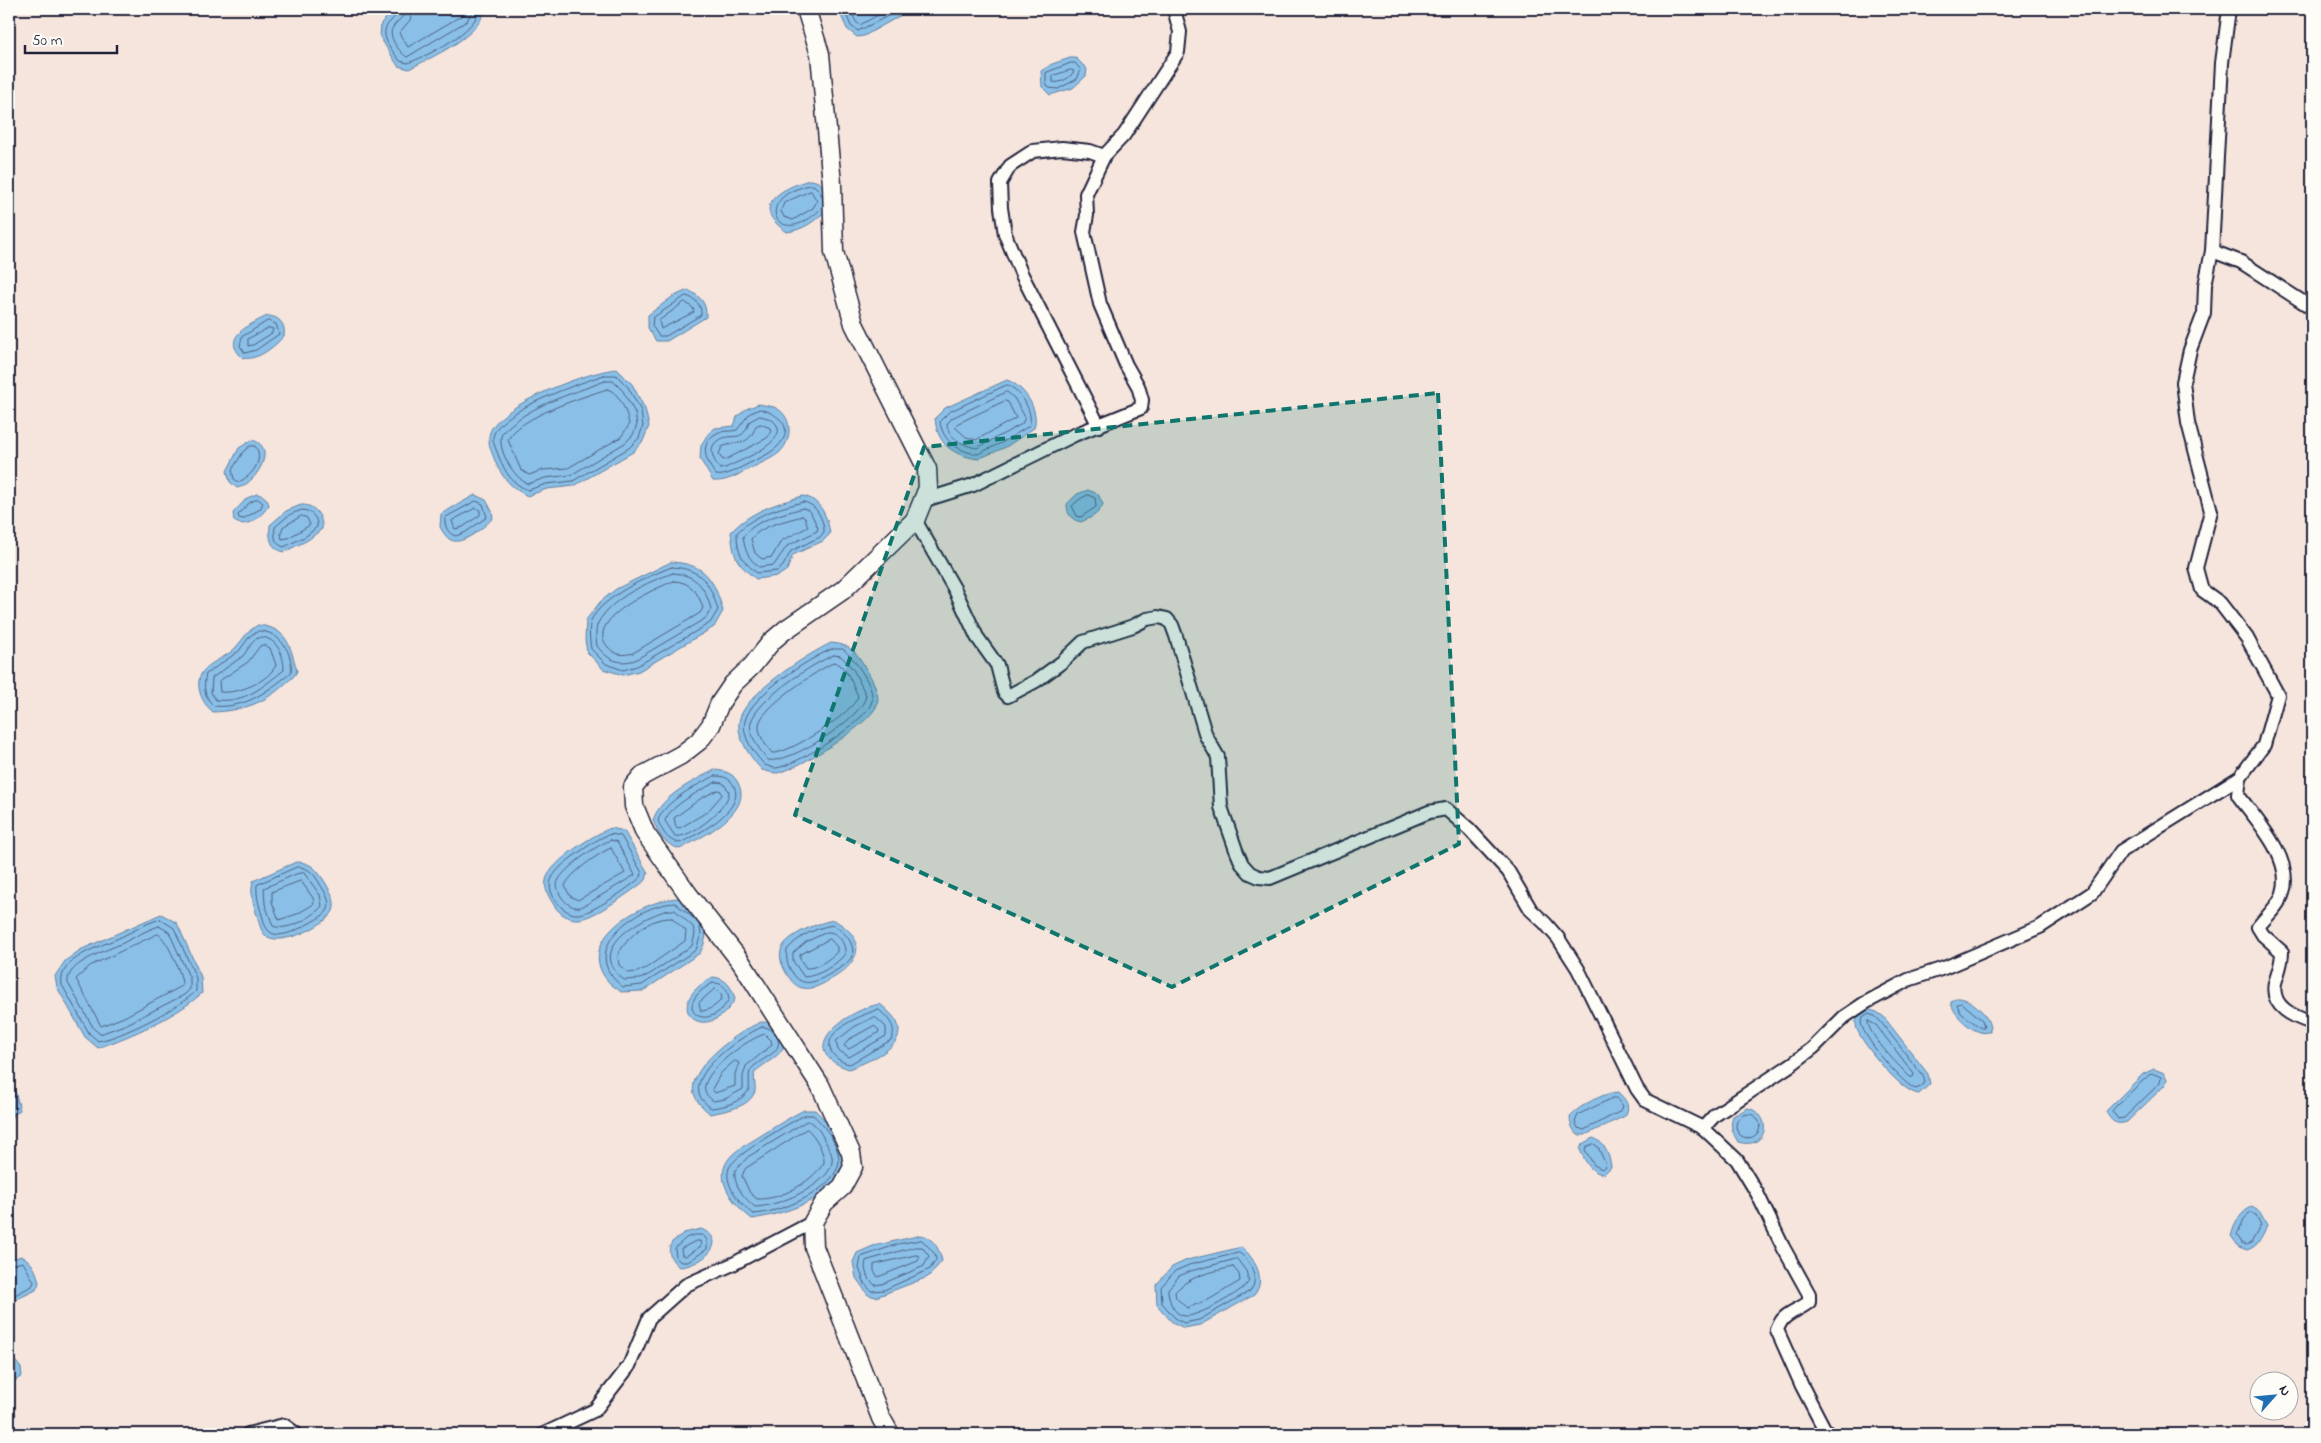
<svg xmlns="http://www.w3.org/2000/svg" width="2321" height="1443" font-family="'Indie Flower',sans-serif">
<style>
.water{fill:#8abfe7;stroke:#6080a2}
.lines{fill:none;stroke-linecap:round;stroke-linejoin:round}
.shore{stroke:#4c6180;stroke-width:1}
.street-casing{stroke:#22223b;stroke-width:16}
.secondary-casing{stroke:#22223b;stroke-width:21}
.street{stroke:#fdfcf7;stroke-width:12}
.secondary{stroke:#fdfcf7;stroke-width:18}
.marked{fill:#0f766e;fill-opacity:0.2;stroke:#0f766e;stroke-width:4;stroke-dasharray:10 6;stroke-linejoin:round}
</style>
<rect width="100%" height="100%" fill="#f6e5dd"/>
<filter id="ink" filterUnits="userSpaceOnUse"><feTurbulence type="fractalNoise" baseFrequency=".02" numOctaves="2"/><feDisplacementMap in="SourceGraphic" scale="10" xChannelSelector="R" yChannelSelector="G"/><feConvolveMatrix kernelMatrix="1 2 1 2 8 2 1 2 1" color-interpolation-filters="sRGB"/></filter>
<g filter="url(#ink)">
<g class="water">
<path d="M396 9H484C483 35 430 58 409 69L398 66 380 37 381 23Z"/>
<polygon points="838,9 912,9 864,36 857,37 847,29"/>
<polygon points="1070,58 1076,58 1087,69 1086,76 1073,88 1050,95 1042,87 1041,71 1052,64"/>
<path d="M809 180C826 180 827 196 827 209 816 221 803 230 787 232 749 207 779 189 809 180Z"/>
<path d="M688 290C700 296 707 303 706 317L667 341H656L648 328V315L672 297Z"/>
<path d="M267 316C279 316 286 324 284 336 275 346 258 361 243 358 219 337 251 324 267 316Z"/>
<path d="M617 369 632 384 645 409 649 426 643 441 633 452 574 486 547 489 527 496C511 487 502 478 495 461 491 450 485 439 492 428 507 402 589 371 617 369Z"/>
<path d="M1007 380C1024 386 1040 410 1034 428L1006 447 978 459C952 455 937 444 935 418L945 408Z"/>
<path d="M759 404C764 405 769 406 774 407 793 415 793 439 780 452 772 459 759 464 749 469 737 475 727 482 713 481L700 459 701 445 708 434 715 428 734 426 737 417 746 409Z"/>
<path d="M252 440C279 447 255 485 237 488L230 482 227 471 239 448Z"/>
<path d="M1088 490 1098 494 1103 504C1099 515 1090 518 1081 522 1071 520 1067 514 1067 504L1077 494Z"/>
<path d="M257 494C264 495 267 498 269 505 262 516 247 530 234 521L233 513 247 498Z"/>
<path d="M475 495 486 500 492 511 493 518C485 526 466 543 454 541 447 540 443 532 440 527L441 514Z"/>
<path d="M803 496C820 499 828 517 830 534L823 541 793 555 787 570 778 576 756 579C735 562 734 558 731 532 751 511 775 504 803 496Z"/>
<path d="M301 505C314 504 323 516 322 529L308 540 284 552C270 548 269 539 270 525L286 511Z"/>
<path d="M671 562C706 564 714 579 723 611L714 627 639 671 623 675 603 669 587 652 585 640 586 620 600 602 616 589Z"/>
<path d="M258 625C288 628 290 646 297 671 295 676 292 678 287 682 266 703 242 711 213 712 205 705 201 699 199 688 196 663 223 662 236 647 245 637 246 632 258 625Z"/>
<path d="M831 643C848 644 856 651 864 665 870 676 881 692 877 705 870 725 797 770 777 773 772 773 766 771 762 770 751 758 737 739 739 722 742 695 808 654 831 643Z"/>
<path d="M714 770C726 771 734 773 739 785 752 814 698 839 680 849 664 844 659 835 653 820 661 796 692 782 714 770Z"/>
<path d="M611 828 624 831 648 873 646 880C634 890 594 918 579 919 569 920 559 914 554 905 549 897 544 890 546 880 550 862 594 834 611 828Z"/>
<path d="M296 862C312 862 317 870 325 882 330 891 337 901 333 911 326 926 280 947 266 936 260 931 259 921 257 915 253 904 250 892 253 881Z"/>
<path d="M678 898C698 915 715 925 700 953L643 991 621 992C617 988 610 985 607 980 574 939 643 900 678 898Z"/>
<path d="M161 914 177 923 201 977 202 993C176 1017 131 1036 98 1048L85 1037 57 987 55 976 65 961 80 950Z"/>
<path d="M834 920C870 940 860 964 828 981 821 985 812 990 803 988 799 988 794 984 791 980 785 972 777 959 782 948 788 934 820 922 834 920Z"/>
<path d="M713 977C726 978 732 987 735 999 707 1049 656 1007 713 977Z"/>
<path d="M1957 998C1971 997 1991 1016 1990 1031 1978 1039 1952 1015 1951 1002Z"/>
<path d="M880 1004C886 1009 893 1015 897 1022 909 1047 866 1062 849 1069 790 1050 849 1009 880 1004Z"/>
<path d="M1866 1009 1877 1012 1884 1017 1928 1074 1930 1084 1919 1094C1903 1094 1862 1044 1857 1029 1855 1024 1856 1019 1858 1014Z"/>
<path d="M761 1022C769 1022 774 1024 778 1030 795 1053 768 1059 755 1072 753 1079 756 1085 755 1091 750 1108 724 1111 710 1114 705 1109 698 1104 695 1096 683 1069 741 1030 761 1022Z"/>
<path d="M2154 1069 2164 1073 2167 1079 2165 1085 2127 1122C2116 1126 2110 1121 2106 1111L2143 1074Z"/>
<polygon points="9,1080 16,1094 20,1110 9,1119"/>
<path d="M1618 1092C1626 1100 1631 1106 1625 1116L1585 1135H1578C1572 1129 1570 1124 1570 1116 1581 1105 1603 1093 1618 1092Z"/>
<path d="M1748 1108C1774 1115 1768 1151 1738 1142 1733 1133 1729 1126 1733 1116Z"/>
<path d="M804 1110H815C825 1119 831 1128 836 1141 840 1148 846 1157 843 1166 836 1199 780 1215 752 1219 734 1205 710 1177 732 1155 739 1148 749 1143 757 1138 773 1128 788 1118 804 1110Z"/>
<path d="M1593 1138C1604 1141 1610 1156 1611 1167L1604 1174C1590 1173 1586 1162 1580 1150L1582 1144Z"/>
<path d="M2252 1207 2260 1212 2267 1225C2264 1235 2258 1247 2247 1250L2239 1247 2231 1236C2234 1224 2241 1211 2252 1207Z"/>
<path d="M701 1229C733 1242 698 1267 679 1267 671 1260 666 1252 672 1242L684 1233Z"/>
<path d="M922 1235C934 1238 940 1251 942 1261L928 1277 876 1297 868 1295 856 1278 853 1262 857 1253 873 1246Z"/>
<path d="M1242 1247C1255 1259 1267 1280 1254 1295L1200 1325 1184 1328 1172 1322 1157 1305 1156 1285 1172 1267 1187 1260Z"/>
<path d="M21 1256C32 1260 37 1272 39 1283L36 1290 9 1303V1260Z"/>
<polygon points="9,1357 12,1357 21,1368 22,1376 9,1385"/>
</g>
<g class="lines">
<g class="shore">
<path d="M399 9C398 15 394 17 390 22 377 34 392 50 400 61L408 63C427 56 478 31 479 9"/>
<path d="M405 9C405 19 396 20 392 29 388 37 400 53 407 57L467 21 473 9"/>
<polyline points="413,9 410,20 399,33 408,47 461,16 465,9"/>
<polyline points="844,9 851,26 858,31 902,9"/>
<polyline points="850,9 856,22 860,25 889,9"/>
<polygon points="1071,63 1075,63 1081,70 1077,79 1058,89 1049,88 1046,84 1046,73"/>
<path d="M1071 70 1074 71C1071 78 1059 84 1053 82V76Z"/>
<polygon points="811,191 817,201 813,208 793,220 784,217 781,211 784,203"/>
<path d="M822 196 817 188 813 185C806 185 800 188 794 190 761 205 776 237 805 221 812 217 819 212 823 205"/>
<path d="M686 296C695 298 702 305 701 315L666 336H659L652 326 653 318Z"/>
<polygon points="685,302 693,308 694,312 661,329 659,321"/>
<polygon points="268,321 276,324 279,334 256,350 245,353 240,346 242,337"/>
<polygon points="269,328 273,329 272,333 253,345 248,346 248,339"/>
<path d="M604 375H616L628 387 641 411 643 426 639 438 629 448 573 481 546 484 528 490C512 484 505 472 499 457 497 451 493 444 493 438 495 411 581 383 604 375Z"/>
<path d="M605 381H613L623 391 635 413 637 425 633 435 625 443 571 475 545 478 528 484C514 478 496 449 502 433 529 405 569 395 605 381Z"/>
<path d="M1007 385C1020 389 1035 413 1029 426L1003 442 978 454C959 452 942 441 940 421L949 412Z"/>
<path d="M607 389C619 391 628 414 629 425L621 437 568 468 543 470 529 475 521 470 508 440C518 417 583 397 607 389Z"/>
<path d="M1007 392 1014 398 1025 417 1022 424 977 448C964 446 948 438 947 424L952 418Z"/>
<polygon points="1005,401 1008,402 1016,418 976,440 966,437 955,427 957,424"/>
<path d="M760 409C780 414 796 429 777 447 769 455 755 460 746 465 737 469 726 477 716 475 707 463 697 444 717 433 723 430 730 432 737 430L749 414Z"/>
<path d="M760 416C768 418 775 419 778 428 782 445 737 462 725 468L720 469C713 460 706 445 721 439 734 433 743 443 749 422Z"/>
<path d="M761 424 770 428 771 433 767 438 725 460 722 459 719 454 722 447C738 440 748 448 756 426Z"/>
<path d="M250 446H255C265 459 252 477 238 482L234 479 232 470 243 452Z"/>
<polygon points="1088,495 1095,498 1096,507 1081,517 1077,516 1072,506 1080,499"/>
<polygon points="258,499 263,503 260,509 243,519 239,518 238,515 249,503"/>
<path d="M476 501 483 504 487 517 466 532 456 536C448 534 444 526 445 518Z"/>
<path d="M803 502C816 503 824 520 824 532L820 537 791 551 783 566 777 571 757 573C742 561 737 553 737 533 755 514 779 508 803 502Z"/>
<polygon points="476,508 480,510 480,515 463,527 455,529 452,521"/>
<path d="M803 508 810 511 818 528 817 531 787 546 774 565 759 567C748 558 745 551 743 537 755 519 783 514 803 508Z"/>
<path d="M302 510C311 510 318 518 317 527L306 536 284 547C274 544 274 535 275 527L289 515Z"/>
<polygon points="302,516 307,518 310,525 288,538 282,539 281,533 283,527"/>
<path d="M802 516 805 518 808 527 781 541 772 557 762 559 755 553 751 539C761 525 786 521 802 516Z"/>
<path d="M672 567C702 569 710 583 718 610L710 623 637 666 623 670 606 664 591 649C590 641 588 629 591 621 600 598 650 575 672 567Z"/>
<path d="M673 573C697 575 705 587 711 609L706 618 635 660C618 665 608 660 597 646 596 639 595 629 598 623 611 598 648 582 673 573Z"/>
<path d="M674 581C691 582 698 592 703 608L700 613 633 653C622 656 615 655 608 647 583 620 656 588 674 581Z"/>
<path d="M259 631C279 631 294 653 291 673 267 691 246 709 214 706 204 697 203 687 206 674L239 651 250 636Z"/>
<path d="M261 637C277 638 284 655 284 670 262 687 246 703 216 700L211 693 212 678 243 656 254 640Z"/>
<path d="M264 645 270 648 276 665C268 682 238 694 220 692L219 681 248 662 260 646Z"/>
<path d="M832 649H843C854 658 875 687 872 701 868 721 796 766 776 768 772 768 768 766 765 765 755 755 741 736 745 721 751 695 808 659 832 649Z"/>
<path d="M834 655 841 656 853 669 866 695C865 717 788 765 768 760 760 751 748 734 751 722 757 700 813 663 834 655Z"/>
<path d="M835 662C847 666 853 686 858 696 855 712 788 755 772 753 766 746 758 735 759 725 760 708 819 669 835 662Z"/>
<path d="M715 776C724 776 730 778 734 786 746 810 696 835 680 843 667 841 663 832 658 821 663 802 698 784 715 776Z"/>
<path d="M716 782 723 783 729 791C731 806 689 840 675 836L665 821C669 806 703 789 716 782Z"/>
<polygon points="718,790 721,791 722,795 707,812 680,828 676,827 674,818 700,799"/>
<path d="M611 834 621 836 642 873 641 877C631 887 592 913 579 914 564 916 546 894 551 880 556 868 571 858 581 851 591 844 600 837 611 834Z"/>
<path d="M611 840 617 842 635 875 587 904C583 906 580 908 576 907 566 907 554 890 558 881 564 868 598 844 611 840Z"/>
<path d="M611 848 625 873 578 900 570 896 565 886C569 874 599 853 611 848Z"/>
<path d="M297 867C309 867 314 874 320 884 324 891 331 900 328 909 326 915 316 919 310 923 300 928 278 942 268 930 264 926 264 920 262 915 259 906 256 895 257 885Z"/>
<path d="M304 873 320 895 322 906C313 917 288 932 273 926L265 904 264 888 296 874Z"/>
<polygon points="301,881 313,898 314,904 297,914 279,920 272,902 272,892"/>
<path d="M668 910H675L693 927 695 934 692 946 650 974 640 979 624 980C585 949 639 918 668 910Z"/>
<path d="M672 918 686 931 685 941 646 968 637 972 628 973 619 965 618 955C627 936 650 917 672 918Z"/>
<path d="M160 919 174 928 196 978V991C181 1007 120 1038 98 1041L89 1033 62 985C57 958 102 946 121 937 134 931 146 923 160 919Z"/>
<path d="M697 921 675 903C635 905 575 951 623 987L642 985 696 950 701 934 699 924"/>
<path d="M833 925C843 930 856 943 852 956 849 963 840 968 835 971 820 980 803 991 792 972 787 965 786 959 787 950 797 937 817 927 833 925Z"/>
<path d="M159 926 169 932 190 979V989L184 995 127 1024 100 1034 94 1029 68 983C65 963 108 950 123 943 135 937 146 930 159 926Z"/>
<path d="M827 932C838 931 846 944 845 954 836 965 819 976 804 977L793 961V953L806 942Z"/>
<path d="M158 934C167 938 183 976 182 986L124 1017 101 1026 76 979 90 966Z"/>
<path d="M830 939 837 947V952C830 959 816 969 806 968L800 959V955Z"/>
<path d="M713 983C723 982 728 990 729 999 708 1037 667 1007 713 983Z"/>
<path d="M715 989 722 996C721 1004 708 1011 701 1011L699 1003Z"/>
<polygon points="1962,1003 1982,1020 1984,1028 1981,1028 1961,1013 1957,1005"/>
<path d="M876 1010H879C888 1018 898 1028 891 1040L850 1064C842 1063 835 1058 831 1051 822 1030 861 1016 876 1010Z"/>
<path d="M1868 1014 1875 1016 1880 1021 1923 1076 1925 1082 1921 1087 1915 1089C1901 1082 1864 1039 1861 1023L1863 1017Z"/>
<polygon points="875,1017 886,1027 886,1036 849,1057 838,1050 836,1041 854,1027"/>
<path d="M1868 1021 1876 1025 1914 1074 1913 1077H1910L1905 1072C1896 1063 1866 1032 1868 1021Z"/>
<polygon points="874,1026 879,1030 878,1033 849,1049 844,1046 848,1040"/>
<path d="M762 1027C768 1027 771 1029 775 1034 789 1053 757 1058 750 1071 748 1077 750 1084 749 1090 741 1102 725 1107 711 1108 706 1104 700 1099 699 1093 693 1069 743 1035 762 1027Z"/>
<path d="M765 1034 771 1040 772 1045 746 1066 743 1076V1089L725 1099 713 1101C710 1098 706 1095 705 1092 699 1073 750 1037 765 1034Z"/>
<polygon points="735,1061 739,1063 735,1074 735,1086 715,1093 712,1089 721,1073"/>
<polygon points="2154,1074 2161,1077 2160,1083 2124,1118 2118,1119 2112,1111 2117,1105 2149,1075"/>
<polygon points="1613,1098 1617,1098 1623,1106 1621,1111 1584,1130 1578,1128 1575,1122 1578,1115"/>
<circle cx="1748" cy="1126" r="12"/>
<path d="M805 1115H813C825 1125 843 1150 838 1166 830 1193 778 1213 753 1214 741 1204 723 1185 729 1168 734 1155 791 1122 805 1115Z"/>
<path d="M807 1121C815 1122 819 1130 823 1137 826 1144 834 1154 832 1162 829 1186 775 1207 755 1207 744 1198 733 1185 735 1170L748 1157Z"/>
<path d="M807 1129C815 1135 825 1153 824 1163 810 1183 781 1200 757 1199L750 1193 742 1176 745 1169Z"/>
<polygon points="1594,1144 1598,1147 1606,1165 1602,1169 1594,1165 1585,1150 1586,1147"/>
<polygon points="2251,1213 2256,1215 2261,1225 2251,1243 2246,1245 2242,1243 2237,1235 2244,1219"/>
<polygon points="695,1235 703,1235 707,1240 707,1249 688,1262 681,1262 676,1258 675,1248 686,1238"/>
<polygon points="922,1240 935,1254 936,1260 930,1269 884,1290 871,1291 865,1284 859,1268 861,1257 898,1244"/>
<polygon points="696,1241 700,1241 701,1246 686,1256 682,1255 681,1249"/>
<path d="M915 1247H922L929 1256 924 1266 882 1284 875 1285C868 1280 863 1270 866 1261Z"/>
<path d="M1239 1253C1251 1260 1260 1280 1250 1291L1199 1320 1184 1323 1175 1318 1162 1303 1161 1287 1175 1271 1189 1265Z"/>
<polygon points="916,1255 920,1256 918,1261 878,1277 874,1271 874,1265"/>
<path d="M1237 1259 1246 1271 1249 1281C1245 1291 1196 1318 1185 1316 1173 1315 1168 1299 1168 1289L1179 1276 1191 1271Z"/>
<polyline points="9,1265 23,1262 34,1282 32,1286 9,1298"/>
<path d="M1233 1267 1239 1274 1240 1281 1210 1299 1187 1308 1176 1298 1175 1292C1190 1275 1212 1272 1233 1267Z"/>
</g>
<defs>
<g id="street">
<polyline points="2212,251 2241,262 2312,308"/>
<polyline points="1099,426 1022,275 1005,234 1001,208 1000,183 1010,166 1033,151 1062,148 1090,151 1104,156"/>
<polyline points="922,501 973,485 1074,435 1141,408 1142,400 1138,386 1126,365 1100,304 1084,232 1087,215 1086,194 1104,156 1124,135 1178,52 1180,32 1174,9"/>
<path d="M915 520 955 590 977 637 997 665 1004 692 1008 696 1036 681 1062 662 1083 642 1133 626 1147 619 1158 617 1167 619 1172 625 1176 636 1206 736 1218 757 1221 807 1236 850 1242 864 1250 873 1259 877 1270 878 1429 812 1446 809 1469 829 1508 871 1531 910 1545 923 1558 938 1578 969 1637 1089 1645 1100 1703 1128 1737 1160 1757 1193 1783 1247 1809 1294V1302C1795 1313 1783 1312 1777 1330L1802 1386 1827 1434"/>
<path d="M2240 777 2238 795C2256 820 2294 859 2283 893 2280 904 2266 917 2258 927L2263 935 2282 952C2282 964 2278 972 2275 983 2270 1007 2294 1017 2312 1023"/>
<polyline points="1703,1128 1715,1115 1792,1064 1813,1048 1844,1017 1865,1003 1908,980 1944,968 2040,927 2092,893 2121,851 2240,777 2264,745 2278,695 2247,638 2220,603 2202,590 2196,568 2211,511 2188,423 2183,382 2190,350 2204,313 2205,285 2212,251 2222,63 2229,9"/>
<polyline points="248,1434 284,1425 296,1434"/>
<polyline points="544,1434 595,1410 629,1366 649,1318 686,1285 733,1264 813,1222"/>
</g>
<polyline id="secondary" points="806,9 820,54 832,184 834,252 854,324 927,469 928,488 915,520 843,590 785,630 772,641 752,666 733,684 720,703 711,725 699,741 681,755 642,776 633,787 634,806 645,833 688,894 741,962 820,1085 851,1153 853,1167 842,1187 824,1203 813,1222 814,1247 881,1418 890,1434"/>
</defs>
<use href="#street" class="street-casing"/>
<use href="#secondary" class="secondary-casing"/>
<use href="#street" class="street"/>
<use href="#secondary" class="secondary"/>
</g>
</g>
<path class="marked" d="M1438 393 1459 844 1172 987 795 815 924 447Z"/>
<rect width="2321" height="1443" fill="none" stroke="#fdfcf7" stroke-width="30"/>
<rect x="15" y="15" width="2291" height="1413" fill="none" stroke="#22223b" stroke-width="2" filter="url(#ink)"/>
<g transform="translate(2274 1396) rotate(63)"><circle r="24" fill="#fdfcf7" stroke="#a5a5ac"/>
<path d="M0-4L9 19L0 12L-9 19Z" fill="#1f6fb2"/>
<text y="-8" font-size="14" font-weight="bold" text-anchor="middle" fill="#22223b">N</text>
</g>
<path d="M25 45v8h92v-8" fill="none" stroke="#22223b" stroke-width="2.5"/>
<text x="32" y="45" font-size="15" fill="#22223b" stroke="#fdfcf7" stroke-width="4" paint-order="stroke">50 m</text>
</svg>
